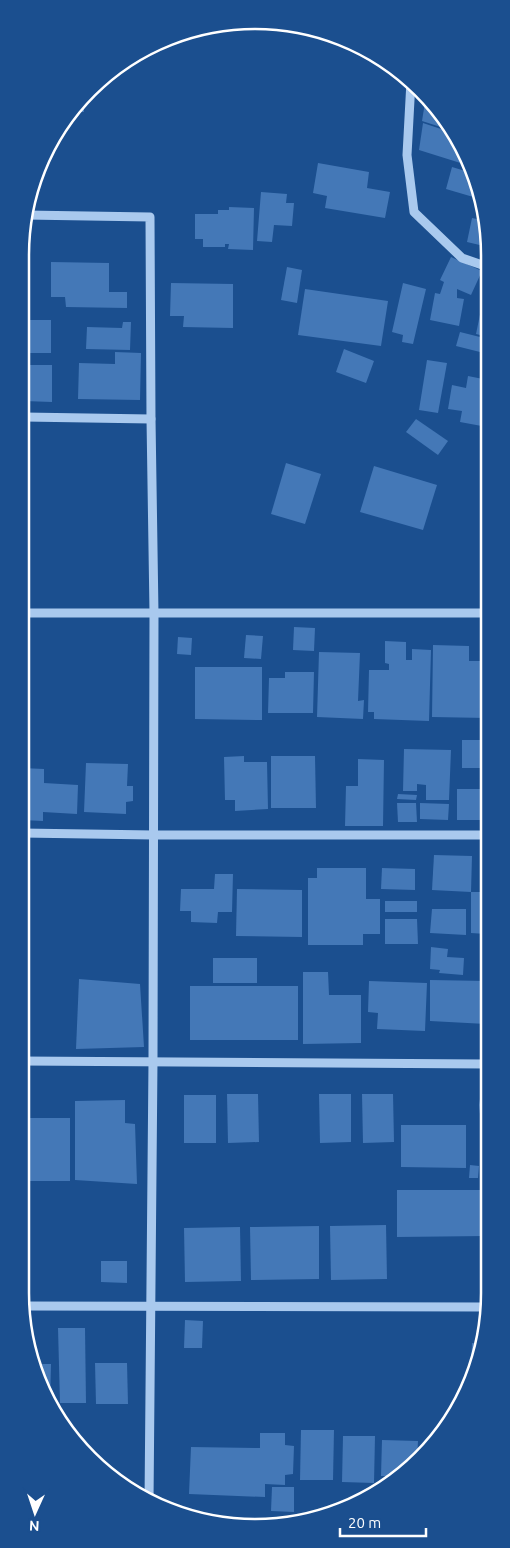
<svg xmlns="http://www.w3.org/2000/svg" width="510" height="1548" font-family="Ubuntu,sans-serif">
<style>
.building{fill:#4478b7}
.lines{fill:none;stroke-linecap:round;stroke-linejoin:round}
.minor{stroke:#a9c9ee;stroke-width:9}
.rim{fill:none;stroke:#fff;stroke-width:2.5}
</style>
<rect width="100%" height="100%" fill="#1b4f8f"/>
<g class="building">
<polygon points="426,96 435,108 450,130 422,121"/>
<polygon points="84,100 84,112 72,112"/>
<polygon points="423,123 453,133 466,151 470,166 419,150"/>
<polygon points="318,163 369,172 367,188 390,192 385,218 325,208 327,196 313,193"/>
<polygon points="452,167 472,173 480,199 446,189"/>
<polygon points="261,192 287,194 286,203 294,203 292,226 274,225 272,242 257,241"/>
<polygon points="229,207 254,208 253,250 228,249 229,244 225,244 225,247 203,247 203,239 195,239 195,214 218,214 218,210 229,210"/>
<polygon points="472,218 487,221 488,247 467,242"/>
<polygon points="451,257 482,271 471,295 457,289 457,298 464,299 459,326 430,320 435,293 440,294 444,282 440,280"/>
<polygon points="51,262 109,263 109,292 127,292 127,308 66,307 65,297 51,297"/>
<polygon points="287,267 302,270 297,303 281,300"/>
<polygon points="171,283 233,284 233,328 183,327 184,316 170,316"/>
<polygon points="403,283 426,289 413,344 402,342 403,335 392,332"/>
<polygon points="305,289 388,301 381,346 298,335"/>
<polygon points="483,300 488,301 488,337 476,334"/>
<rect x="24" y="320" width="27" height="33"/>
<polygon points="123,322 131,322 130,350 86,349 87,327 122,328"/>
<polygon points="460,332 488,339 488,354 456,346"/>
<polygon points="344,349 374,361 366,383 336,372"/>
<polygon points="115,352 141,353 140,400 78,399 79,363 115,364"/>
<polygon points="427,360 447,363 438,413 419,410"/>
<polygon points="24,365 52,365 52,402 24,401"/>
<polygon points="468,376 488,380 487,427 460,422 462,411 448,409 452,385 466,388"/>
<polygon points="416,419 448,441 438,455 406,432"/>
<polygon points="286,463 321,474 305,524 271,514"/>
<polygon points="374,466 437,485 423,530 360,512"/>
<polygon points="294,627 315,628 314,651 293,650"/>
<polygon points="246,635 263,636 261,659 244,658"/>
<polygon points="178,637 192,638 191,655 177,654"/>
<polygon points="385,641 406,642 406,660 412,660 412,649 431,650 429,721 374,719 374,712 368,712 369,670 389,670 389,664 385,663"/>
<polygon points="433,645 469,646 469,661 487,661 487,718 432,717"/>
<polygon points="319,652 360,653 358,701 364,700 363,719 317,717"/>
<polygon points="195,667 262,667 262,720 195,719"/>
<polygon points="285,672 314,672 313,713 268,713 269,678 285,678"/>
<rect x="462" y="740" width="25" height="28"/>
<polygon points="404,749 451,750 449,800 426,800 426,785 417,784 417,791 403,791"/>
<polygon points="244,756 244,762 267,762 268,809 235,811 235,800 225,800 224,757"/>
<polygon points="271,756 315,756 316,808 271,808"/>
<polygon points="358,759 384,760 383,826 345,826 346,786 358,786"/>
<polygon points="86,763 128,764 127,786 133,786 133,801 126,802 126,814 84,812"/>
<polygon points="22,768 44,769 44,783 78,785 77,814 43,812 43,821 22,820"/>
<rect x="457" y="789" width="30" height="31"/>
<polygon points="398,794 417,795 416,800 397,799"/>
<polygon points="397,803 416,803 417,822 398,822"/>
<polygon points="420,803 449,804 448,820 420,819"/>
<polygon points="434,855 472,856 471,892 432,890"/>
<polygon points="317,868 366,868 366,899 380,899 380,934 363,934 363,945 308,945 308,878 317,878"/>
<polygon points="382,868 415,869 415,890 381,889"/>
<polygon points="215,874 233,874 232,912 218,912 217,923 191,922 191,911 180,911 181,889 214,889"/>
<polygon points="237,889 302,890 302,937 236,936"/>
<polygon points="471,892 486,892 486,934 471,933"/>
<rect x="385" y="901" width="32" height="11"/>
<polygon points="432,909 466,909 466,935 430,933"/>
<polygon points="385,919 417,919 418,944 385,944"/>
<polygon points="431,947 448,949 447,957 464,958 463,975 439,973 440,970 430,969"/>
<rect x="213" y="958" width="44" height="25"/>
<polygon points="303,972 328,972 329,995 361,995 361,1043 303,1044"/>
<polygon points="79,979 140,984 144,1047 76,1049"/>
<polygon points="430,980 486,981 486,1024 430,1021"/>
<polygon points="369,981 427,983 425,1031 377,1029 378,1013 368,1012"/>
<rect x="190" y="986" width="108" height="54"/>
<polygon points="482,1087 486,1087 486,1123 481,1123 479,1105"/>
<polygon points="227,1094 258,1094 259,1142 228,1143"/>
<polygon points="319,1094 351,1094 351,1142 320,1143"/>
<polygon points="362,1094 393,1094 394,1142 363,1143"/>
<rect x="184" y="1095" width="32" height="48"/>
<polygon points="125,1100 125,1123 135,1124 137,1184 75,1180 75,1101"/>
<polygon points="21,1118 70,1118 70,1181 20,1181"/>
<polygon points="401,1125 466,1125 466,1168 401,1167"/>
<polygon points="484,1139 486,1139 486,1175 482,1174"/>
<polygon points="470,1165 479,1166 478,1178 469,1178"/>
<polygon points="397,1190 486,1190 486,1236 397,1237"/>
<polygon points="386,1225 387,1279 331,1280 330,1226"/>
<polygon points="319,1226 319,1279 251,1280 250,1227"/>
<polygon points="240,1227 241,1281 185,1282 184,1228"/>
<polygon points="101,1261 127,1261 127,1283 101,1282"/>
<polygon points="185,1320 203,1321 202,1348 184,1348"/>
<polygon points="58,1328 85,1328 86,1403 60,1403"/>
<polygon points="472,1343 484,1344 471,1374"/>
<polygon points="95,1363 127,1363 128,1404 96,1404"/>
<polygon points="34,1364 51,1364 50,1403 38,1383"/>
<polygon points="301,1430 334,1430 333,1480 300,1480"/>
<polygon points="260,1433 285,1433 285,1445 294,1446 293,1474 285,1475 285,1485 265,1484 265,1497 189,1494 191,1447 260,1448"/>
<polygon points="343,1436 375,1436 374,1483 342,1482"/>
<polygon points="382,1440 418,1441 417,1459 401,1476 381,1476"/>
<polygon points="426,1440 435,1440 426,1450"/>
<polygon points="272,1487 294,1487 294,1512 271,1511"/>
</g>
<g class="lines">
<g class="minor">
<polyline points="411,81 407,155 414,212 462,258 488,267"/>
<polyline points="25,215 150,217 151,419 154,613 153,1061 149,1502"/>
<polyline points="24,417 151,419"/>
<polyline points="23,613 487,613"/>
<polyline points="22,833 153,835 487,835"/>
<polyline points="21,1061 486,1064"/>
<polyline points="23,1306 485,1307"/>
</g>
</g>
<path d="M0 0H510V1548H0ZM255 29H255A226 226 0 0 1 481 255V1293A226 226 0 0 1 255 1519H255A226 226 0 0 1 29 1293V255A226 226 0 0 1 255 29Z" fill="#1b4f8f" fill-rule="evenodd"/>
<path class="rim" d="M255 29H255A226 226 0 0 1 481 255V1293A226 226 0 0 1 255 1519H255A226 226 0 0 1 29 1293V255A226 226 0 0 1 255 29Z"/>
<g transform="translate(35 1513) rotate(183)" stroke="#1b4f8f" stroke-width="4" paint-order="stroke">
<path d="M0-4L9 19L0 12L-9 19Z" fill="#ffffff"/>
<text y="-8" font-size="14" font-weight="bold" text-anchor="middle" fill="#ffffff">N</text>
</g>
<path d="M340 1528v8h86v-8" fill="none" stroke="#ffffff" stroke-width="2.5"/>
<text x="348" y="1528" font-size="15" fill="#ffffff" stroke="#1b4f8f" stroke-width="4" paint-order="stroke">20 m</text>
</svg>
